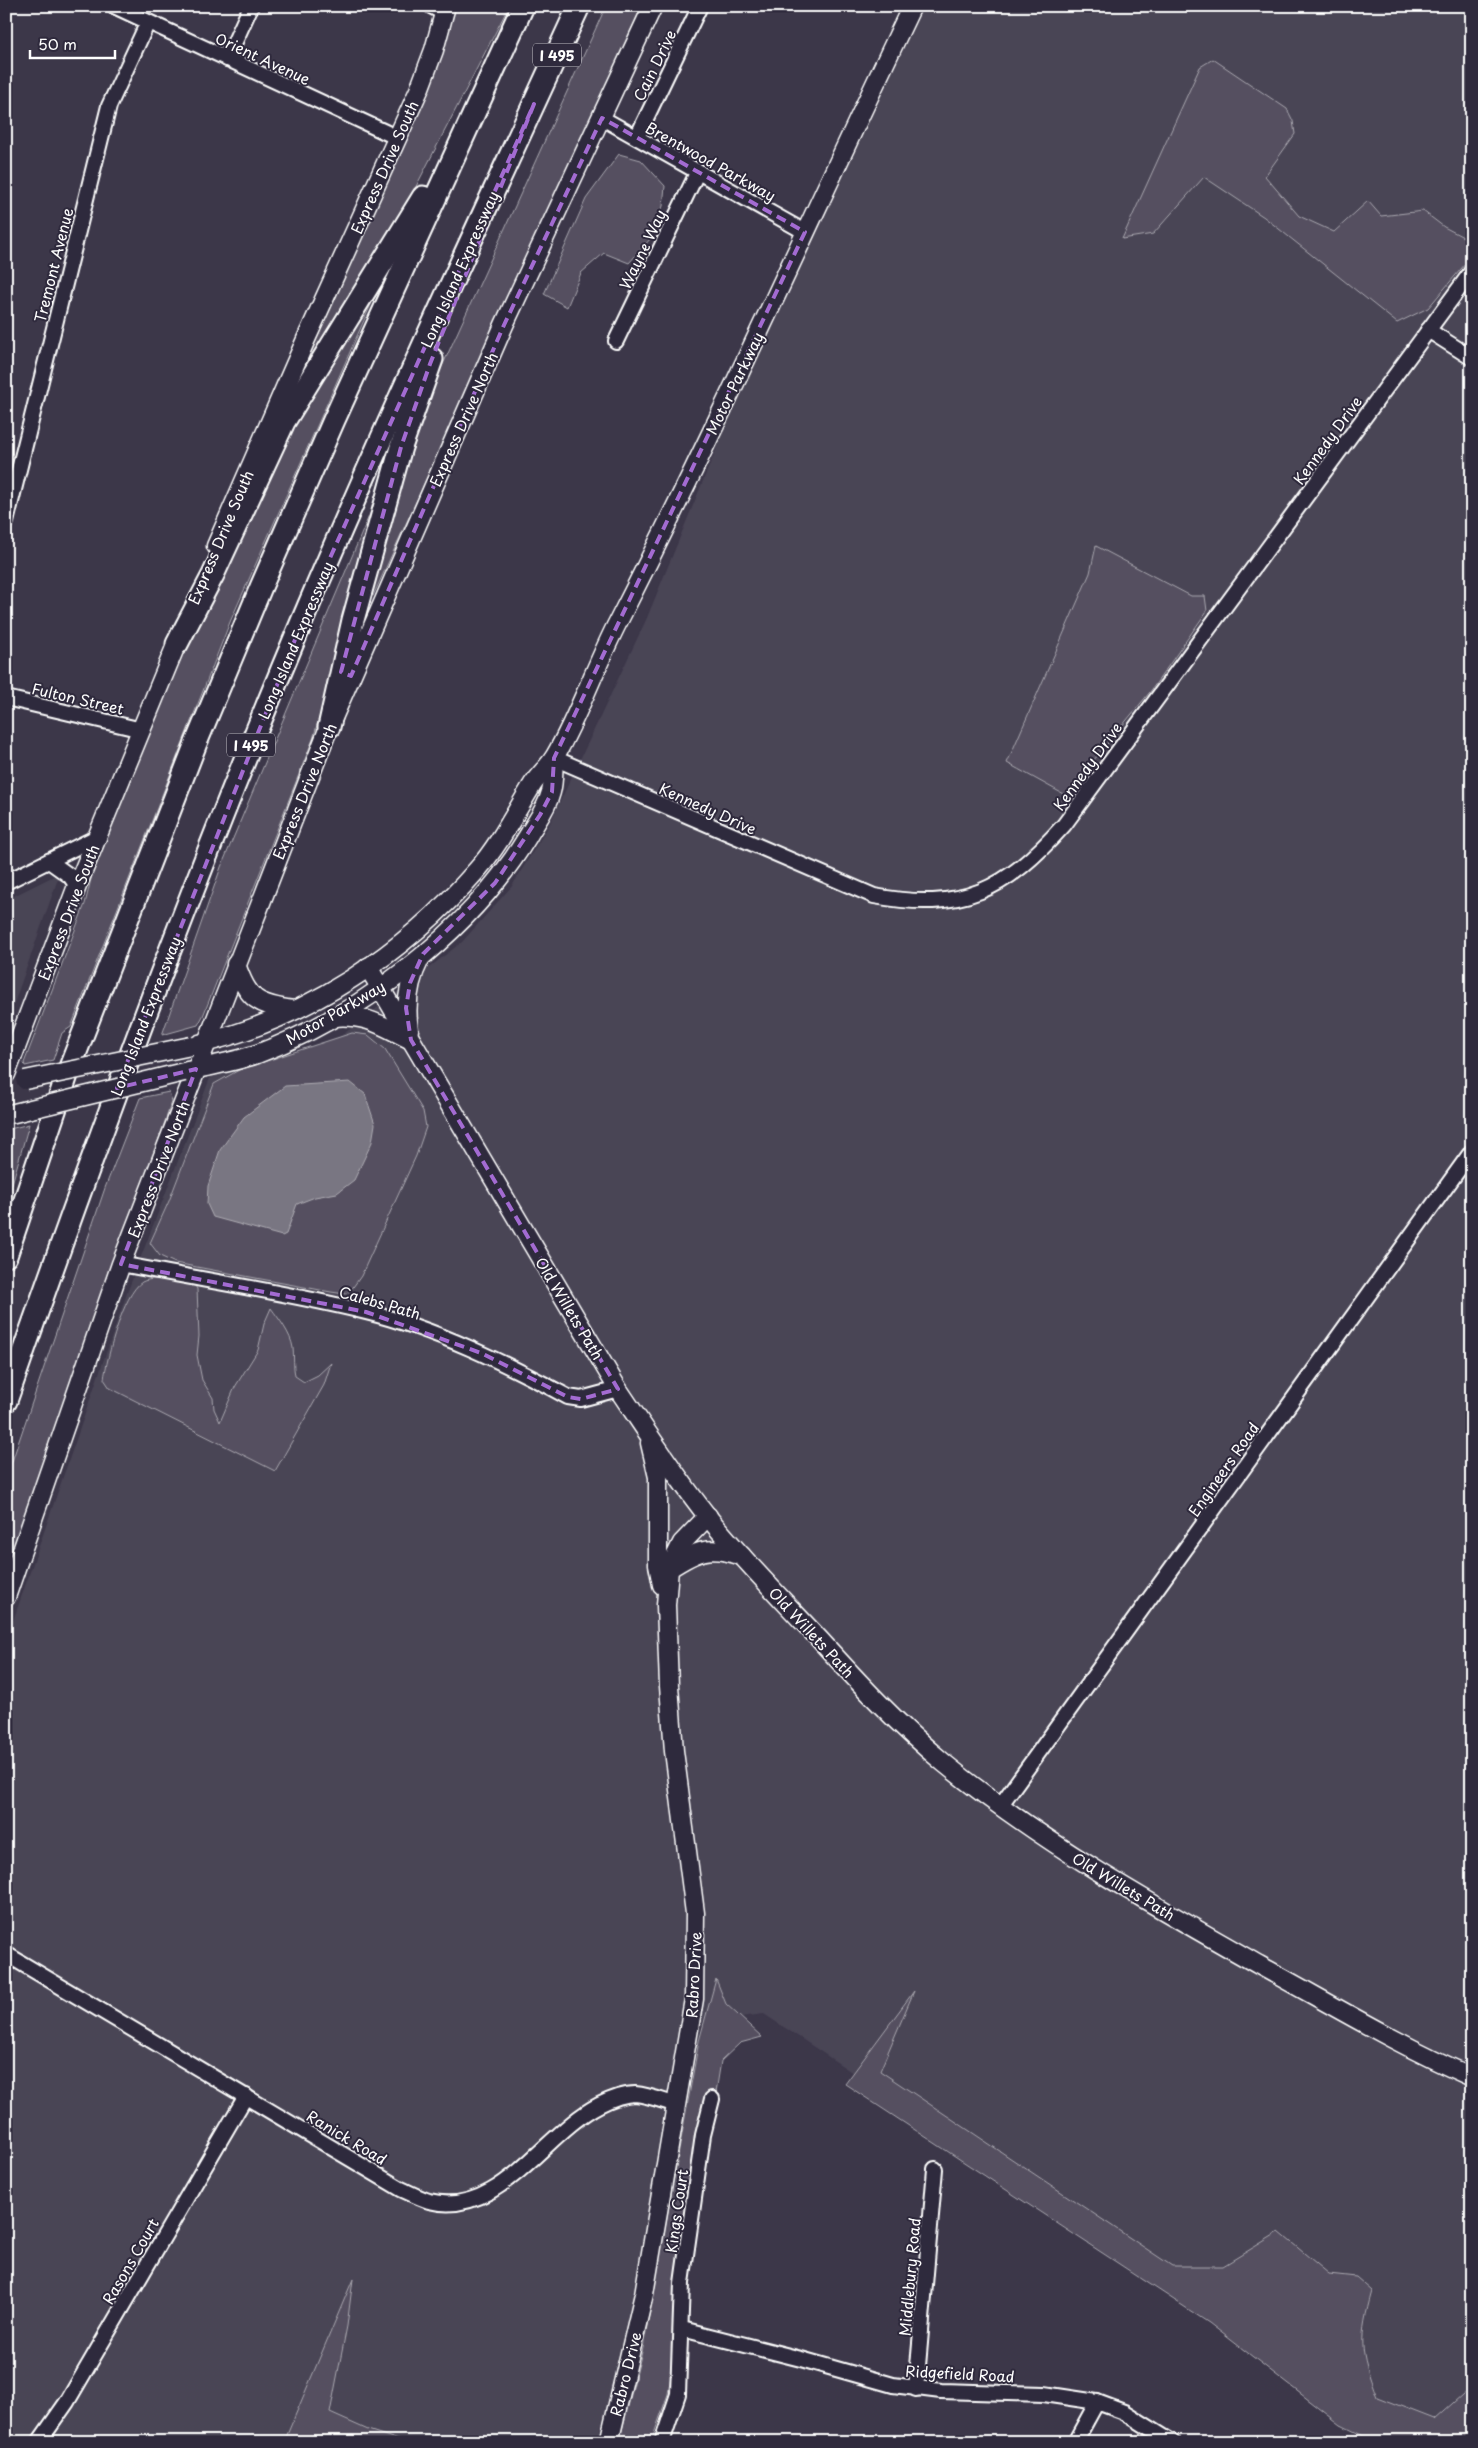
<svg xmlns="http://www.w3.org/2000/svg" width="1478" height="2448" font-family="'Playpen Sans',sans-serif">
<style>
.built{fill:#494455}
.green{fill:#555060;stroke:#aaa8b0}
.water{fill:#797682;stroke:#afadb4}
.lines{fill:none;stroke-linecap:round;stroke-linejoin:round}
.minor-casing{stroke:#fff;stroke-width:18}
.major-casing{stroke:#fff;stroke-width:21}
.highway-casing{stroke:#fff;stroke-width:25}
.minor{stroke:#2f2a3d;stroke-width:14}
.major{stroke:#2f2a3d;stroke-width:18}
.highway{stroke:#2f2a3d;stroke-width:21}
.major-bridge-casing{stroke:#fff;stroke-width:21;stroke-linecap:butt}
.major-bridge{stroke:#2f2a3d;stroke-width:18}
.marked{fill:none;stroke:#a36bd2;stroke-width:4;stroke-dasharray:10 6;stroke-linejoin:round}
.labels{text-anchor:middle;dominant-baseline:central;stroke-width:4;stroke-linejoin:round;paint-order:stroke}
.shield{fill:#2f2a3d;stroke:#c1bfc5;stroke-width:1}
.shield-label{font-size:14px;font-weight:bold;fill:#fff}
.street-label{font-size:15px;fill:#fff;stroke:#2f2a3d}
</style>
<rect width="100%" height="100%" fill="#3c3749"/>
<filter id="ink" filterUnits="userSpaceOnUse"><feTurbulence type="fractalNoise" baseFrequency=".02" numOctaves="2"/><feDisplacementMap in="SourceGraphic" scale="10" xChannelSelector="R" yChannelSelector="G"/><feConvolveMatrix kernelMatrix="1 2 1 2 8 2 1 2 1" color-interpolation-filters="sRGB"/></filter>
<g filter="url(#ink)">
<g class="built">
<polygon points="907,6 1472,6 1472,2409 1410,2442 764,2014 685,2024 623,2351 597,2442 6,2442 6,1641 127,1293 210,1078 341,1036 462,942 512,886 549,825 646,620 805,232"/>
<polygon points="60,873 6,1026 6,900"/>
</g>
<g class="green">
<polygon points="450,6 509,6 408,202 304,371 298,369"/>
<polygon points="606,6 642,6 373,596 369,594 412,444 430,393"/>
<polygon points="1213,59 1287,109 1293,121 1295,134 1265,176 1299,216 1334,232 1368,201 1381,216 1423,211 1444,227 1467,239 1466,263 1428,308 1397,323 1264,217 1204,177 1153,234 1122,239 1200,67"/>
<polygon points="619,154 641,160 665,186 663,206 651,238 629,263 604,253 581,273 567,307 544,294 586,199"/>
<polygon points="377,291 230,622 71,1027 62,1033 53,1060 25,1066 24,1063 85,904 93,871 179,662 271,456"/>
<polygon points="393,459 313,739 203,1016 198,1025 162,1035 221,867"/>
<polygon points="1096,546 1191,596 1205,596 1207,611 1150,692 1065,795 1007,763 1090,573"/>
<polygon points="352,1033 368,1035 385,1049 423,1111 426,1127 416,1156 361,1276 351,1290 345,1294 331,1292 175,1263 160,1256 150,1243 169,1201 214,1084 239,1070"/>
<polygon points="169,1092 172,1101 6,1581 6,1479 105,1188 140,1098"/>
<polygon points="29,1124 8,1198 6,1203 6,1130"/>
<path d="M173 1277 192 1281 197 1289 199 1336 197 1355 202 1380 213 1398 214 1409 220 1422 235 1387 258 1350 264 1324 271 1308C279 1319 291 1334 293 1348 294 1357 293 1366 295 1376L304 1382 318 1375 331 1363 324 1385 275 1471 110 1388 104 1379C107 1358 123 1294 142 1282 149 1278 164 1279 173 1277Z"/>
<polygon points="716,1979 726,2004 762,2037 740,2043 721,2061 668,2394 651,2442 619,2442 643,2348 699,2041"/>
<path d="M914 1991 880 2071 1172 2266H1223L1279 2232 1329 2274 1356 2277 1372 2291C1359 2339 1359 2350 1377 2397L1434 2419 1472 2385V2442H1376L1341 2425 1209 2323 845 2084Z"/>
<polygon points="353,2279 347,2326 330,2413 368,2430 405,2442 284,2442"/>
</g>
<polygon class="water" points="350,1082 365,1094 375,1124 372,1142 354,1180 337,1193 315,1197 297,1204 286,1234 282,1236 213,1217 207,1204 208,1186 220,1150 244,1117 285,1086"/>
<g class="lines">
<defs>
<g id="minor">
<polyline points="114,6 398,138"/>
<polyline points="431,6 444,13"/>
<polyline points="227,59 251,6"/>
<polyline points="602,118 805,232"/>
<polyline points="637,137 700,6"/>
<polyline points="1428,330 1472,358"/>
<polyline points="616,341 698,171"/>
<polyline points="6,522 109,106 148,22"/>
<polyline points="6,698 142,730"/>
<path d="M554 758 874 896C963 912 1005 891 1064 825L1472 271"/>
<polyline points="49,861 70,876 77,886"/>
<polyline points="6,882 97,837"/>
<path d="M121 1264C202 1280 285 1292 366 1312 436 1329 505 1363 568 1397L581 1399 618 1389"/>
<polyline points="1000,1806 1472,1151"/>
<path d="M6 1954 401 2189C410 2193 419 2198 429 2201 499 2219 544 2133 599 2105 609 2100 624 2094 635 2094 649 2095 663 2101 676 2105"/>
<polyline points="682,2329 801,2359 893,2385 941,2391 1044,2394 1097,2402 1124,2412 1172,2442"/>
<polyline points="916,2389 935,2169"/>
<polyline points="39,2442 67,2402 246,2096"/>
<polyline points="662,2442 678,2394 682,2283 703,2135 712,2099"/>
<polyline points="1075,2442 1097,2402"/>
</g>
<g id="major">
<polyline points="216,546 307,337 419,90 434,50 446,6"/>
<path d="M236 964C248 1000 257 1005 294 1010"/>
<path d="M368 967 618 1389C647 1432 676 1477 708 1517 744 1561 783 1600 821 1641 860 1684 899 1726 944 1763 1041 1842 1151 1904 1259 1965 1329 2003 1398 2045 1472 2077"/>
<path d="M333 1017C368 1014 382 1026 411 1040"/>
<path d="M409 1030C405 1004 408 982 420 959"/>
<path d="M199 1044C307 1019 405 953 477 870 499 845 514 815 531 787 537 776 548 768 555 756 579 715 596 664 619 620 722 418 814 211 912 6"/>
<path d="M187 1071C210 1066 234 1062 257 1054 361 1015 470 932 528 836 536 822 547 808 551 792 554 782 553 769 554 758"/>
<polyline points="6,1074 77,886 181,633"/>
<polyline points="650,1443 658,1477 658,1565 662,1585"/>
<path d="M670 1568C698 1550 709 1545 742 1556"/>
<polyline points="6,1597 121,1264 329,727 504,325 653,6"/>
<polyline points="609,2442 644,2294 694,1999 695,1913 674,1751 669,1686 666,1605 669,1569 682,1543 708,1516"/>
</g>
<g id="highway">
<polyline points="177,644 213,575 284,422 423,197"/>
<polyline points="329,727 353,620 401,447 432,359"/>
<polyline points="6,1256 67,1075 196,743 261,587 334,420 523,6"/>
<path d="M6 1401C99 1134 197 868 308 607 394 405 487 206 579 6"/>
</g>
</defs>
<use href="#minor" class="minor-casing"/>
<use href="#major" class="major-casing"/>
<use href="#highway" class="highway-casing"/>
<use href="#minor" class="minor"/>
<use href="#major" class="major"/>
<use href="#highway" class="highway"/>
<defs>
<g id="major-bridge">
<polyline points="25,1080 191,1046"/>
<polyline points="10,1114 184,1072"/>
</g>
</defs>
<use href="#major-bridge" class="major-bridge-casing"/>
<use href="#major-bridge" class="major-bridge"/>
</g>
</g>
<path class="marked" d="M534 104 430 364 401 447 341 672 351 676 504 325 602 118 805 232 554 758 552 792 540 815 495 883 423 954 410 983 406 1008 411 1040 618 1389 581 1399 568 1397 481 1353 366 1312 121 1264 196 1069 117 1088 308 607Z"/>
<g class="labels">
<g class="shield">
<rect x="533" y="43.5" width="48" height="23" rx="4"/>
<rect x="227" y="733.5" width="48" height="23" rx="4"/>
</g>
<g class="shield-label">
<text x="557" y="55">I 495</text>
<text x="251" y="745">I 495</text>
</g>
<g class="street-label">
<text transform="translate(263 58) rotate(25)">Orient Avenue</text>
<text transform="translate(654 65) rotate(-64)">Cain Drive</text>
<text transform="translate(711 161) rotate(29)">Brentwood Parkway</text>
<text transform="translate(384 167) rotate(-66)">Express Drive South</text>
<text transform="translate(642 249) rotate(-64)">Wayne Way</text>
<text transform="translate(53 265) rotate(-76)">Tremont Avenue</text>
<text transform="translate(459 269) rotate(-66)">Long Island Expressway</text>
<text transform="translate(734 383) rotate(-64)">Motor Parkway</text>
<text transform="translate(463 419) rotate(-66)">Express Drive North</text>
<text transform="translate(1327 440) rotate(-54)">Kennedy Drive</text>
<text transform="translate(220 537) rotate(-67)">Express Drive South</text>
<text transform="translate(295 640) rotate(-67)">Long Island Expressway</text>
<text transform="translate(78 698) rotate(13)">Fulton Street</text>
<text transform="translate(1087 766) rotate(-54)">Kennedy Drive</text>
<text transform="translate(304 791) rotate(-68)">Express Drive North</text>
<text transform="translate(708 808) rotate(24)">Kennedy Drive</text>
<text transform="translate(68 912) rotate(-69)">Express Drive South</text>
<text transform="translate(335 1012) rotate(-30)">Motor Parkway</text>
<text transform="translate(145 1016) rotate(-69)">Long Island Expressway</text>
<text transform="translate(158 1169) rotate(-69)">Express Drive North</text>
<text transform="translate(380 1302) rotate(16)">Calebs Path</text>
<text transform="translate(570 1308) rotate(59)">Old Willets Path</text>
<text transform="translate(1223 1469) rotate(-55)">Engineers Road</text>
<text transform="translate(812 1632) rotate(47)">Old Willets Path</text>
<text transform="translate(1124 1886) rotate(31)">Old Willets Path</text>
<text transform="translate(693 1975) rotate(-87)">Rabro Drive</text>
<text transform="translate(347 2137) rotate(31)">Ranick Road</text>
<text transform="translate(676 2211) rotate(-82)">Kings Court</text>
<text transform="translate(130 2261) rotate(-60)">Rasons Court</text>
<text transform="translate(909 2277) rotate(-85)">Middlebury Road</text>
<text transform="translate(960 2373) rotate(3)">Ridgefield Road</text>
<text transform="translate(625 2374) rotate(-76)">Rabro Drive</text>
</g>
</g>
<rect width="1478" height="2448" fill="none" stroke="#2f2a3d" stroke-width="25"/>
<rect x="12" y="12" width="1453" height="2423" fill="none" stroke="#fff" stroke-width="2" filter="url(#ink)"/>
<path d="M30 50v8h85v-8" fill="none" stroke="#ffffff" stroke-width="2.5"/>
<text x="38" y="50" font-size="15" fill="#ffffff" stroke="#2f2a3d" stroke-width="4" paint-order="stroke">50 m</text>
</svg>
